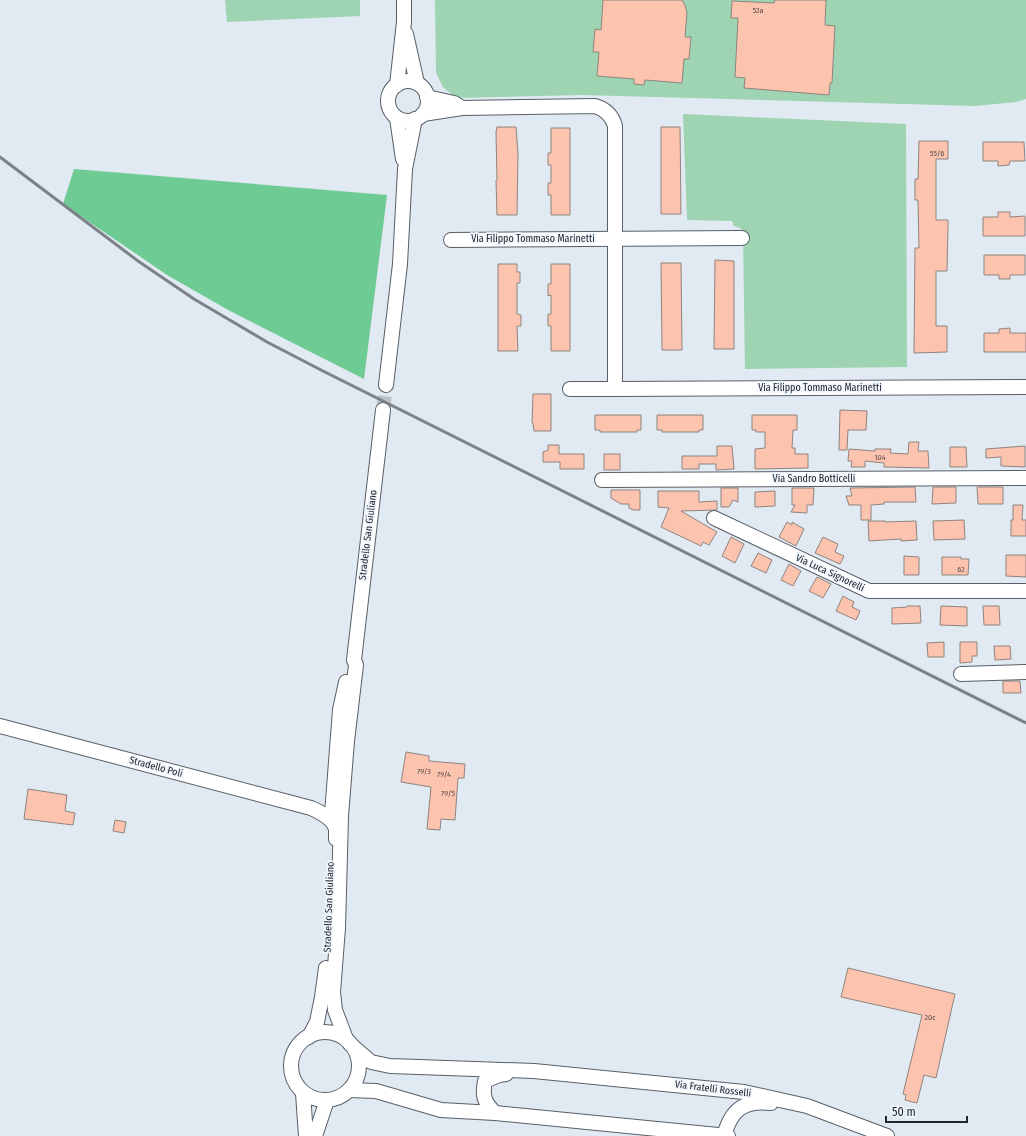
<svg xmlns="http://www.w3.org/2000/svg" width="1026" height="1136" font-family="'Fira Sans Condensed',sans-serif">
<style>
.green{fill:#9ed4b1}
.forest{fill:#6ecb93}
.building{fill:#fcc3ae;stroke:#8f847f}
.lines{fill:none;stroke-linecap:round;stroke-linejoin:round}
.minor-tunnel{stroke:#bbc2ca;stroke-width:14;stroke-dasharray:14 7;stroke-linecap:butt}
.minor-casing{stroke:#585f67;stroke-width:16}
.minor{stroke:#fff;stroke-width:14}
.rail{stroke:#7d8288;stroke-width:3}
.labels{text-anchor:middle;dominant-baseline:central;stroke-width:3.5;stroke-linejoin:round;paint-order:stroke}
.number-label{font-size:8px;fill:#584c4a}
.street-label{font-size:10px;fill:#222428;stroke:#eff6fe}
</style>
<rect width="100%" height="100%" fill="#e1e9f2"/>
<g class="green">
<polygon points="225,0 360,0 360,16 227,22"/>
<polygon points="435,0 1026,0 1026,99 1016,102 975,106 582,95 456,98 443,87 436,73"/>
<polygon points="683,114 906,124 907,367 745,369 743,231 740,228 734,226 732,221 687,220"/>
</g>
<polygon class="forest" points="74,169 387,195 364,379 230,311 167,275 63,204"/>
<g class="building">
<polygon points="603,0 682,0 685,5 687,13 685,37 691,37 689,59 684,59 682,83 645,80 644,85 634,84 634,79 597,76 599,52 593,52 595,29 601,30"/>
<polygon points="775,0 826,0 825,25 835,26 832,83 830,83 829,95 744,88 745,78 735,77 738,18 731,18 732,1 774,3"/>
<polygon points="497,127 516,127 518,154 517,215 497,215 496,180 497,180 496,132"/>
<polygon points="661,127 680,127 681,214 661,214"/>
<polygon points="551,128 570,128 570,215 551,215 551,195 548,195 548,183 551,183 551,165 548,165 548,153 551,153"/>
<polygon points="919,141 948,141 948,159 936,159 936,220 948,220 948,227 947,271 936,271 936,326 947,326 947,352 914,353 915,248 919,248 918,200 915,200 915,179 918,179"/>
<polygon points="983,142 1024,142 1025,161 1010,161 1009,165 998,166 998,161 983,161"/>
<polygon points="998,212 1010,212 1010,217 1025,216 1025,236 983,236 983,217 998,217"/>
<polygon points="984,255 1025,255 1025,275 1010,275 1010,279 999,279 999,275 984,275"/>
<polygon points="715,260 734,261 734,349 714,349"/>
<polygon points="661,263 681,263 682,350 662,350"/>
<polygon points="498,264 517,264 517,272 520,272 520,283 517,283 517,314 521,315 521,326 517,326 518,351 498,351"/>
<polygon points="551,264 570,264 570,351 551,351 551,326 548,326 548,314 551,314 551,295 548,296 548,284 551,284"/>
<polygon points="1010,328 1010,333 1026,333 1026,352 984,352 984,333 999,333 999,329"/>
<polygon points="533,394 551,394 551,431 534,431 533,423 532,423"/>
<polygon points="840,410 867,411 866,430 848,430 847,450 839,450"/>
<polygon points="595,415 641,415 641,430 637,430 637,432 600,432 600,430 595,430"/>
<polygon points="657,415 703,415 703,430 699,430 699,432 662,432 662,430 657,430"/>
<polygon points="752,415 797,415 797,430 793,430 792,448 795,448 795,454 808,454 808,468 755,469 755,449 765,448 765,432 756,432 756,430 752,430"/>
<polygon points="909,442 919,442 918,451 928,451 929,468 884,467 884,463 865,461 865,467 851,467 852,461 848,461 849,449 875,451 875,449 891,449 890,453 908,454"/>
<polygon points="548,445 559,445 559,454 584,454 584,469 560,469 560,462 543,462 543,452 548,450"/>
<polygon points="717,446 732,446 734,469 716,470 716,464 699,464 699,469 682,469 682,456 717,456"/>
<polygon points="1025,446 1025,467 1001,466 1001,457 986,458 986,449"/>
<polygon points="950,447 966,447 967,467 950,467"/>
<rect x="604" y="454" width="16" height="16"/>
<polygon points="915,487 916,502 884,502 884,504 871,505 871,520 861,520 861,505 849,505 846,496 852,496 850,488"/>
<polygon points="933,487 956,487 956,503 932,504"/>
<polygon points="977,487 1003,487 1003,504 978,504"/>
<polygon points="721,488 738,488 738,502 733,500 729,507 721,507"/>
<polygon points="792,488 814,488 813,505 807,505 807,513 791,512 795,505 792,505"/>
<polygon points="611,490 640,490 640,510 633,510 629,508 629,504 621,504 611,498"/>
<polygon points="658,491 699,491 699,502 717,501 717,510 681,511 717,532 709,545 703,542 701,546 661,527 669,508 658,507"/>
<polygon points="775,491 775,506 755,507 755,492"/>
<polygon points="1013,505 1023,505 1022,520 1026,520 1026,536 1011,536 1011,520 1013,520"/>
<polygon points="964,520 965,539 934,540 933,521"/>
<polygon points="868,521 885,521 885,522 916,521 917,540 901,541 901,539 869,541"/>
<polygon points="787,522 792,525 792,522 804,529 796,546 779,537"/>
<polygon points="731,537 744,544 735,563 722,556"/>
<polygon points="823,537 838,544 835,552 844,556 840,564 815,553"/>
<polygon points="758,553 772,560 766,573 751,566"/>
<polygon points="1006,555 1026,555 1026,577 1006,576"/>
<polygon points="904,556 919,557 919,575 904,575"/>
<polygon points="942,557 961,557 961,559 969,559 968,575 942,575"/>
<polygon points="789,564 801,571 793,586 781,580"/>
<polygon points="817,577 831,584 823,598 809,591"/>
<polygon points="843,596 854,602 852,607 860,611 856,620 836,611"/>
<polygon points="907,606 920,606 921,623 892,624 892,608 907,607"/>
<polygon points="941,606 967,607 967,626 940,625"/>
<polygon points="983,606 999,606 1000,625 984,625"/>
<polygon points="944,642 944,657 928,657 927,643"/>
<polygon points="960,642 977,642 977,656 972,656 972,662 960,663"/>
<polygon points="994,646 1010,646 1011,659 995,660"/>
<polygon points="1003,681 1020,681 1021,693 1003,693"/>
<polygon points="406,752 429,756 429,761 465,764 464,778 458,778 455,820 441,819 440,830 427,829 431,787 401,782"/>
<polygon points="28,789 67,795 65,811 75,813 73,825 24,819"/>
<polygon points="115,820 126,822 124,833 113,831"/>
<polygon points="848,968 955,994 936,1078 924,1075 917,1103 905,1100 906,1095 903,1094 922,1015 841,997"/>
</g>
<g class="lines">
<polyline class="minor-tunnel" points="383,410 386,385"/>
<defs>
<g id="minor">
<polyline points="406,34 417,83"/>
<circle cx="408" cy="101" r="20"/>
<polyline points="397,85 404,22 404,0"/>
<polyline points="427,97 454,103 462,108"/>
<path d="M423 114 462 108 595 106C605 109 612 115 615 126V389L1026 387"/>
<polyline points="397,118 403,159"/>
<polyline points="451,240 742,238"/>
<polyline points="386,385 400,264 405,169 415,119"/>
<polyline points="570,389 615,389"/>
<polyline points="602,480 1026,478"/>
<polyline points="714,518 869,591 1026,591"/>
<polyline points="961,674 1026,672"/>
<path d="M0 726 311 808C320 812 333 818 336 829 336 832 336 836 336 839"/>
<polyline points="332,814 340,710 346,682"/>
<circle cx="325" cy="1066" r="34"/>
<polyline points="309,1037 317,1022 322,997 326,968"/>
<polyline points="346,1039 335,1010 333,992 338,928 341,816 347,741 356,665 354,660 383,410"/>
<polyline points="350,1044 371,1062 390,1066 534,1071 744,1092 807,1106 887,1136"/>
<polyline points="349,1090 376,1091 441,1110 495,1113 728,1136"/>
<polyline points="303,1093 306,1136"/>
<path d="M495 1113C484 1102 482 1096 485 1081L499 1075 506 1074"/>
<polyline points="315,1136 327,1100"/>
<path d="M724 1136C731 1110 743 1100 771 1103"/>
</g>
</defs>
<use href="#minor" class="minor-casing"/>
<use href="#minor" class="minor"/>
<polyline class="rail" points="0,157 138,261 194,299 267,342 321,370 1026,723"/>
</g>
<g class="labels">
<g class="number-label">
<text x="758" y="10">52a</text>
<text x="937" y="153">55/6</text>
<text x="880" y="457">104</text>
<text x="961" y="569">62</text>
<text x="424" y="771">79/3</text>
<text x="444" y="774">79/4</text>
<text x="448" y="793">79/5</text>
<text x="930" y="1017">20c</text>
</g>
<g class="street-label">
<text x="533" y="239">Via Filippo Tommaso Marinetti</text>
<text x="820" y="388">Via Filippo Tommaso Marinetti</text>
<text x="814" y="479">Via Sandro Botticelli</text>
<text transform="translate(368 535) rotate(-83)">Stradello San Giuliano</text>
<text transform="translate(830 573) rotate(25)">Via Luca Signorelli</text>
<text transform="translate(156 767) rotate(15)">Stradello Poli</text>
<text transform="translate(329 907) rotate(-88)">Stradello San Giuliano</text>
<text transform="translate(713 1089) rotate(7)">Via Fratelli Rosselli</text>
</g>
</g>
<path d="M886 1116v6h81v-6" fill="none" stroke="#222428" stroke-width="2"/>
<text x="892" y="1116" font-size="12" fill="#222428" stroke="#eff6fe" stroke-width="3" paint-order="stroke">50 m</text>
</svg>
